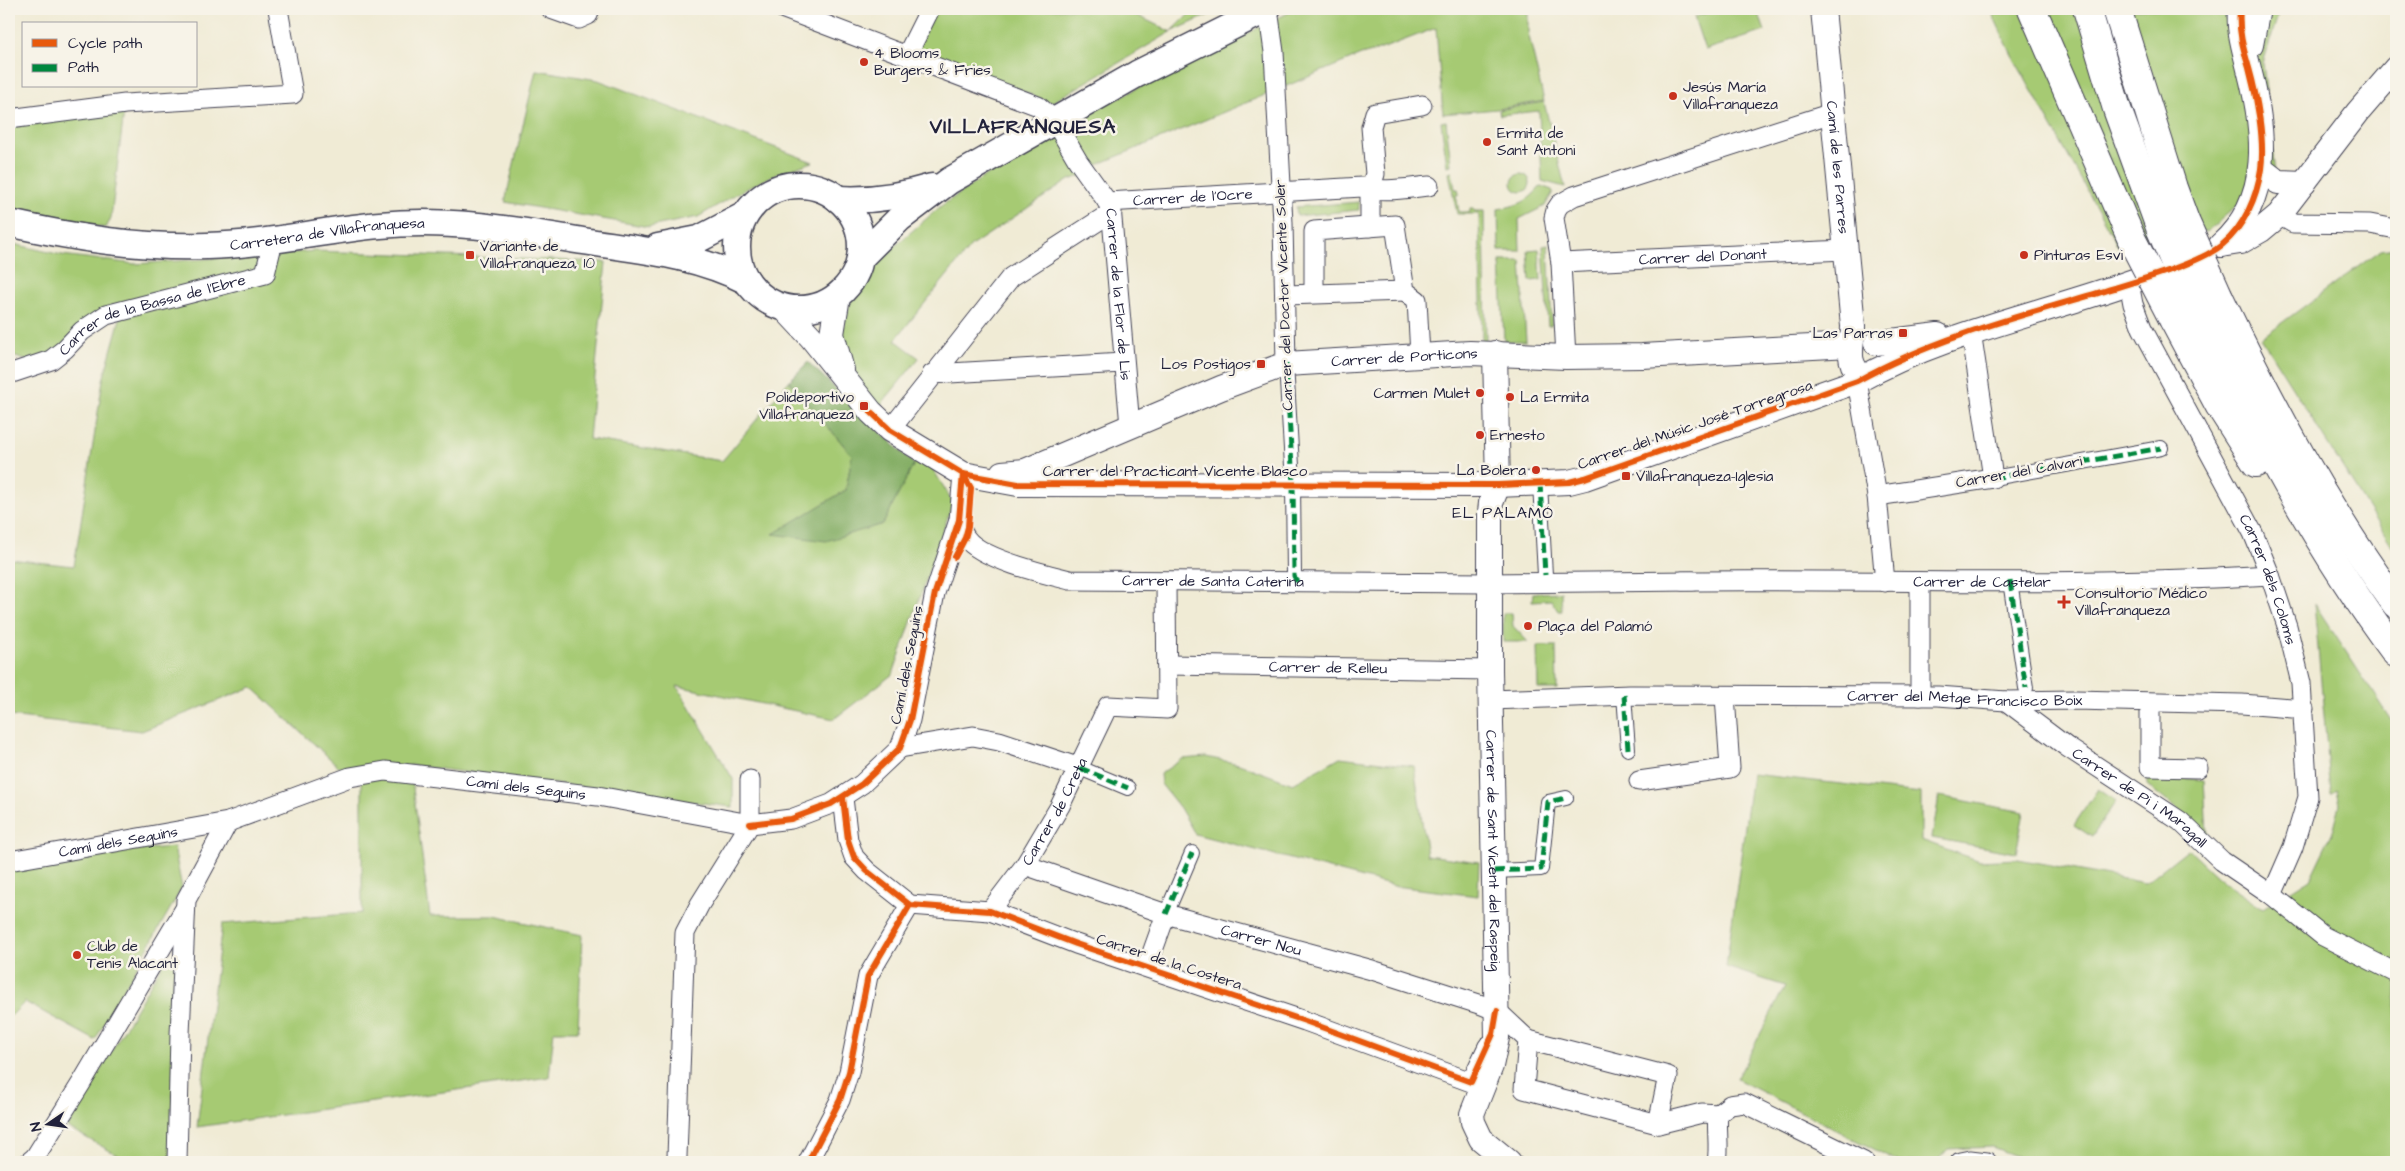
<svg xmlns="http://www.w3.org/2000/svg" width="2405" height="1171" font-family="'Architects Daughter',sans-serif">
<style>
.green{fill:#a6ca73;stroke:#647657}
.forest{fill:#84ae65;stroke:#536850}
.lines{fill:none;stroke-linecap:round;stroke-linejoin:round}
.pedestrian-casing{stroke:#414052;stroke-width:16}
.minor-casing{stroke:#414052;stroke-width:21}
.tertiary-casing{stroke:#414052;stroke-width:26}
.secondary-casing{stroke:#414052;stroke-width:29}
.motorway-casing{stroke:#414052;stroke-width:30}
.pedestrian{stroke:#fff;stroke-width:14}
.minor{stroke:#fff;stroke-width:19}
.tertiary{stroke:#fff;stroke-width:24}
.secondary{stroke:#fff;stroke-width:26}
.motorway{stroke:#fff;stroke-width:28}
.motorway-bridge-casing{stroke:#414052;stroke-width:30;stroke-linecap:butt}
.motorway-bridge{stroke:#fff;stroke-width:28}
.quiet{stroke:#00873e;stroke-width:5;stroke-dasharray:10 5;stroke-linecap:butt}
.cycleway-casing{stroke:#f7f3e8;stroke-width:9}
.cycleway{stroke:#e8590c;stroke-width:6}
.poi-dot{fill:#c8321e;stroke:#f7f3e8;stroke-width:2}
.labels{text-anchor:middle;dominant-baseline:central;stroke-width:5;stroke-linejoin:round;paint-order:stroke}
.poi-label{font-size:15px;fill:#22223b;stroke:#f7f3e8;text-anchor:start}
.street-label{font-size:15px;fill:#22223b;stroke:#f7f3e8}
.neighbourhood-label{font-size:16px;letter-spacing:1px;fill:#22223b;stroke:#f7f3e8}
.district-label{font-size:20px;font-weight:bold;letter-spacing:1px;fill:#22223b;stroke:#f7f3e8}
</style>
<rect width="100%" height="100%" fill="#f7f3e8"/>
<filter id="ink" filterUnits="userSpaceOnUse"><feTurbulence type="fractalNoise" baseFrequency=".02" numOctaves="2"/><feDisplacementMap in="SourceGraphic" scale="10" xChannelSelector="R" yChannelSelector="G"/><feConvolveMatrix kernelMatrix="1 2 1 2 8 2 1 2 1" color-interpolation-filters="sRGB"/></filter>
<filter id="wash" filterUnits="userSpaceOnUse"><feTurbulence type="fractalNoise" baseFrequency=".0096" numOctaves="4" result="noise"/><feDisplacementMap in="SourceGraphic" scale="20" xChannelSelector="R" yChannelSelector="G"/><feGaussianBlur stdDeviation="1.12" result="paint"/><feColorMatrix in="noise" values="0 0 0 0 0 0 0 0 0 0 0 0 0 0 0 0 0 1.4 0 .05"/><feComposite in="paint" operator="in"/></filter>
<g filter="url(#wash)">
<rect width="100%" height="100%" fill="#f0ebd5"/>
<g class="green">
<polygon points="934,9 1124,9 1171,32 1194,9 1222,9 1171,32 1051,103 915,47"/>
<polygon points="1296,9 1528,9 1528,32 1544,101 1497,109 1443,114 1436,28 1376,51 1361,55 1099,164 1087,174 1069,180 971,246 895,340 919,358 879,407 849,370 842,333 851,300 874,264 941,206 1022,151 1100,107"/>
<polygon points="1719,9 1757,9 1765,31 1705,50 1694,17"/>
<polygon points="1990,9 2280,9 2263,63 2275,174 2206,232 2118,246 2012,55"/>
<polygon points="536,70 598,80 813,162 776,174 738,193 698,217 649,227 505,202"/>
<polygon points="1544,102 1565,187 1542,181 1539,111 1500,115 1499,110"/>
<polygon points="125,104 111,218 106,228 9,213 9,123"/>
<polygon points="1446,121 1451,165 1447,166 1441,122"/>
<polygon points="1452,172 1455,189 1458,189 1459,194 1456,195 1459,212 1470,212 1470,208 1473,208 1474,211 1484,211 1486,342 1482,342 1479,214 1457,214 1449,173"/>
<circle cx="1521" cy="183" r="9"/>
<path d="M1541 186 1552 190 1553 192 1545 206 1519 219 1520 251H1499L1498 209C1519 205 1528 202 1541 186Z"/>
<polygon points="1359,202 1359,210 1297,216 1296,207"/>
<polygon points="9,243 62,255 135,264 315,251 606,262 589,439 722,461 789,381 852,455 846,490 774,534 883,524 921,450 953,502 893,674 834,719 677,686 733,779 733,807 410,765 430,916 494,916 582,935 578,1031 554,1031 549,1077 197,1127 222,924 362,913 362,775 350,777 252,687 142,731 9,716 9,559 74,566 103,380 124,304 51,354 35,363 9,355"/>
<polygon points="1548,245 1552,325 1548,326 1543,246"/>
<polygon points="2396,248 2396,552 2261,338 2381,250"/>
<polygon points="1539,249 1541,280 1530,281 1528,250"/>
<polygon points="1500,261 1521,261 1526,341 1504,341"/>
<polygon points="1561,592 1562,611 1558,611 1551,600 1532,601 1533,593"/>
<polygon points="2314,603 2396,728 2396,1162 2032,1162 1992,1147 1948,1149 1936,1162 1899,1162 1737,1079 1785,986 1726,967 1752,774 1921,793 1921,840 1980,861 2018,859 2145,883 2188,849 2223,882 2263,909 2310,879 2334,829 2340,804 2337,790 2331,794"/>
<polygon points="1503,613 1512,613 1513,626 1528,642 1503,642"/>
<polygon points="1537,646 1556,646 1557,689 1538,689"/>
<polygon points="1206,757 1239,764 1293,784 1340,757 1414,766 1427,855 1479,862 1478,896 1394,886 1195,834 1180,808 1161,784 1160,774 1182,759"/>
<polygon points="2147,775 2204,780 2207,834 2147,785"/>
<polygon points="2098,789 2116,801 2092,837 2074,825"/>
<polygon points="1939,796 2024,812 2016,853 1932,838"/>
<polygon points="174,847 182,888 95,1040 25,1002 9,1018 9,867 78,854"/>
<polygon points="170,961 176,967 171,1162 130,1162 67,1127 163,963"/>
</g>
<polygon class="forest" points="808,362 914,464 883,524 826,541 773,534 846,490 852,455 789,381"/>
</g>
<g filter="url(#ink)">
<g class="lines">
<defs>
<g id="pedestrian">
<polyline points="1286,364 1293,483 1294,576 1297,582"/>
<polyline points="1993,478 2161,448"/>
<polyline points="1540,483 1545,575"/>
<polyline points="2010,581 2026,688"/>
<polyline points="1624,695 1628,749"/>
<polyline points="1080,768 1128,788"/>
<polyline points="1494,871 1541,869 1548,802 1566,798"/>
<polyline points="1166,914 1192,853"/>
</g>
<g id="minor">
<polyline points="551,9 579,19 588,15 590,9"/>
<path id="s1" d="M784 9 1038 106 1054 120 1078 161 1111 207 1130 426"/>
<polyline points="1268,9 1274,52 1283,223 1286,364"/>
<polyline points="907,55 930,9"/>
<polyline points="9,119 125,104 293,94 278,9"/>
<path id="s2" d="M1107 202 1362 187C1383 193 1407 188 1429 186"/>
<polyline points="2279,215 2293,223 2370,224 2396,229"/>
<polyline points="1370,227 1370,190 1375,174 1371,127 1375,113 1422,105"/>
<path id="s3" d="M1561 263 1845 250"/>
<path id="s4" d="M2129 283 2133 304 2142 328 2253 533 2270 575 2287 626 2301 683 2308 797 2293 847 2272 895"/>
<polyline points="1314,293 1314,231 1395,225 1405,291 1417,300 1420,355"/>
<polyline points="1286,295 1405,291"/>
<polyline points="1566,357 1561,263 1554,218 1556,210 1560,204 1574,196 1832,113"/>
<path id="s5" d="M9 374 51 360 65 349 82 331 106 315 265 274 273 241"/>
<polyline points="932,374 1123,363"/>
<polyline points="1857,381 1877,496 1885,582"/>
<polyline points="890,430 1011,277 1112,212"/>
<polyline points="1877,496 1993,478 1971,331"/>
<path id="s6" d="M959 520C961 526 962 533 966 538 981 559 1045 574 1070 580L1490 583 1693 581"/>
<path id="s7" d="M1682 581C1878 579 2074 587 2270 575"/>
<polyline points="1920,582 1920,696"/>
<path id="s8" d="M1167 665 1490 670"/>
<path id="s9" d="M1491 700 1630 695 1938 696 2006 701 2075 700 2242 704 2304 709"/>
<path id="s10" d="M2006 701 2067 747 2180 821 2222 861 2272 895 2323 936 2396 973"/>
<polyline points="2150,703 2150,767 2198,768"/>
<polyline points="900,748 973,736 999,741 1080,768"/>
<polyline points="1639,781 1730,768 1725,696"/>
<polyline points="843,798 848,840 854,857 867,871 910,905 990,911 1076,944 1305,1021 1471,1082 1488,1046"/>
<polyline points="750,824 750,780"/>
<path id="s11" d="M9 861 228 822 350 777 385 771 598 796 750 824 791 819 831 804 862 784 900 748 910 720 935 593 959 520 963 474"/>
<path id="s12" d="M1025 865 1166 914 1372 970 1482 1005 1497 1011 1528 1040 1524 1089 1658 1124 1702 1113 1718 1114"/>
<path id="s13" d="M990 911 1025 865 1060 806 1108 706 1167 709 1166 582"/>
<polyline points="1147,967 1166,914"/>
<polyline points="1528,1040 1668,1076 1658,1124"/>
<polyline points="1718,1114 1730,1105 1744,1103 1864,1162"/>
<polyline points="677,1157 685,933 700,904 750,824"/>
<polyline points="29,1162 35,1157 82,1082 184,910"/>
<polyline points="177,1162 180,1034 186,900 228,822"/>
<polyline points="808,1162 840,1100 849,1072 868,976 910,905"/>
<path d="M1717 1162C1720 1146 1716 1130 1718 1114"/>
<polyline points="1960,1162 1970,1160 1987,1162"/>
</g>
<g id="tertiary">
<path id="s14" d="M1823 9 1853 326C1853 347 1844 362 1863 377"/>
<polyline points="2251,45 2258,9"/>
<polyline points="2261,169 2278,182 2304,183"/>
<polyline points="2221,245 2240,242 2261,230 2279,215 2358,112 2396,68"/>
<path d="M2221 245C2273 198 2265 131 2249 69 2244 48 2238 31 2240 9"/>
<polyline points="838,296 832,334 842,370"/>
<path d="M783 307 811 337 871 412 890 430 963 474 1018 484 1498 485 1569 482 1585 478 1857 381C1946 331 2047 313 2142 278"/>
<polyline points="1876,343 1938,335"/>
<path id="s15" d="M1495 353 1498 485 1491 503 1490 512V670L1497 1038 1491 1066 1472 1114 1473 1122 1481 1139 1509 1162"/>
<path id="s16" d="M1002 473 1025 471 1221 388 1286 364 1470 353 1566 357 1642 356 1850 345"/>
</g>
<g id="secondary">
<circle cx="799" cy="247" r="62"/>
<path d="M838 199C871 201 899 197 932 187"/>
<path id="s17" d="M9 223C75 238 139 248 207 246 265 245 322 230 380 225 449 218 515 230 583 241 640 250 694 254 747 281"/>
<polyline points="658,247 699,239 745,215"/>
<polyline points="860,258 899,219 949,181 1137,74 1267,9"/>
</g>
<g id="motorway">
<polyline points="2032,9 2132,240"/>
<polyline points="2087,9 2117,109 2161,230"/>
<polyline points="2117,9 2173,188 2185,221"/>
<path d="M2219 297C2270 404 2326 508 2396 604"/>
<path d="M2194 307C2254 426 2316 546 2396 653"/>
<polyline points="2173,319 2219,405 2256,463"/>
</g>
</defs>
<use href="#pedestrian" class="pedestrian-casing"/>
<use href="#minor" class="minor-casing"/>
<use href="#tertiary" class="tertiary-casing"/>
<use href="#secondary" class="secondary-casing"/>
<use href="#motorway" class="motorway-casing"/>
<use href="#pedestrian" class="pedestrian"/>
<use href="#minor" class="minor"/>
<use href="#tertiary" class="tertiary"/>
<use href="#secondary" class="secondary"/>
<use href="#motorway" class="motorway"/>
<defs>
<g id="motorway-bridge">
<polyline points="2185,221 2219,297"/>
<polyline points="2161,230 2194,307"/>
<polyline points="2132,240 2173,319"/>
</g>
</defs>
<use href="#motorway-bridge" class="motorway-bridge-casing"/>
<use href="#motorway-bridge" class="motorway-bridge"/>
<g class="quiet">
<polyline points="1286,364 1293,483 1294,576 1297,582"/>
<polyline points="1993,478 2161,448"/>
<polyline points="1540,483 1545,575"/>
<polyline points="2010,581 2026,688"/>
<polyline points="1624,695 1628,749"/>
<polyline points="1080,768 1128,788"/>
<polyline points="1494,871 1541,869 1548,802 1566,798"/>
<polyline points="1166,914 1192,853"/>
</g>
<defs>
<g id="cycleway">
<path d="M871 412 890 430 963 474 1018 484 1498 485 1569 482 1585 478 1857 381C1932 339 2016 317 2098 293 2130 283 2197 265 2222 245 2244 227 2257 197 2261 169 2265 140 2257 97 2249 68 2243 48 2238 30 2240 9"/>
<polyline points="955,557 965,538 968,527 971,488 963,474"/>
<polyline points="843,798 848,840 854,857 867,871 910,905 990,911 1076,944 1305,1021 1471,1082 1493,1034 1497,1011"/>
<polyline points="750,824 791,819 831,804 862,784 900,748 910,720 935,593 959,520 963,474"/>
<polyline points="808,1162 840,1100 849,1072 868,976 910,905"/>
</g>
</defs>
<use href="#cycleway" class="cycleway-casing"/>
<use href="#cycleway" class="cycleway"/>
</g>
</g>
<g class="poi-dot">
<circle cx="864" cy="62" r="5"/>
<circle cx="1673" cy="96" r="5"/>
<circle cx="1487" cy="142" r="5"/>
<rect x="465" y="250" width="10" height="10" rx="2.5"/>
<circle cx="2024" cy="255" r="5"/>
<rect x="1898" y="328" width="10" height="10" rx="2.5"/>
<rect x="1256" y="359" width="10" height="10" rx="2.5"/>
<circle cx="1480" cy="393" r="5"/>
<circle cx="1510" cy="397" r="5"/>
<rect x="859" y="401" width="10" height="10" rx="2.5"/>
<circle cx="1480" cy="435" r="5"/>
<circle cx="1536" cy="470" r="5"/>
<rect x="1621" y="471" width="10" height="10" rx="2.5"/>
<path d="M2061.5 594.5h5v5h5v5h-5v5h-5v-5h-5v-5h5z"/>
<circle cx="1528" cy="626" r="5"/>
<circle cx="77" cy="955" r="5"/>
</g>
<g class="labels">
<g class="poi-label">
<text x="874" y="53">4 Blooms<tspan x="874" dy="17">Burgers &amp; Fries</tspan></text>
<text x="1683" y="87">Jesús María<tspan x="1683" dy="17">Villafranqueza</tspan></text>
<text x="1497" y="133">Ermita de<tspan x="1497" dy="17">Sant Antoni</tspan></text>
<text x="480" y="246">Variante de<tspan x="480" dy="17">Villafranqueza, 10</tspan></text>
<text x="2034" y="255">Pinturas Esvi</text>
<text x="1893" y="333" text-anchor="end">Las Parras</text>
<text x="1251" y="364" text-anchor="end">Los Postigos</text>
<text x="1470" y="393" text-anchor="end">Carmen Mulet</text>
<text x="854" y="397" text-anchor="end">Polideportivo<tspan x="854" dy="17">Villafranqueza</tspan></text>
<text x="1520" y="397">La Ermita</text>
<text x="1490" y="435">Ernesto</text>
<text x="1526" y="470" text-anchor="end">La Bolera</text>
<text x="1636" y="476">Villafranqueza-Iglesia</text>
<text x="2075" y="593">Consultorio Médico<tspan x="2075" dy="17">Villafranqueza</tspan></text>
<text x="1538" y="626">Plaça del Palamó</text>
<text x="87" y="946">Club de<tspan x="87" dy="17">Tenis Alacant</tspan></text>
</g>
<g class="street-label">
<text stroke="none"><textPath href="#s14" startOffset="159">Camí de les Parres</textPath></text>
<text stroke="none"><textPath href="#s2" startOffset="86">Carrer de l'Ocre</textPath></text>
<text stroke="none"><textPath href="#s17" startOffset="321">Carretera de Villafranquesa</textPath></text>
<text stroke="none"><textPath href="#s3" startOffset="142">Carrer del Donant</textPath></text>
<text stroke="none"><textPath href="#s1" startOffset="485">Carrer de la Flor de Lis</textPath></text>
<text transform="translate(1284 295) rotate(-92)">Carrer del Doctor Vicente Soler</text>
<text stroke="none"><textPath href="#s5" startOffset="158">Carrer de la Bassa de l'Ebre</textPath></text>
<text stroke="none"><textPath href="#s16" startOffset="424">Carrer de Porticons</textPath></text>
<text transform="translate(1695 425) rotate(-19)">Carrer del Músic José Torregrosa</text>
<text x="1175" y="471">Carrer del Practicant Vicente Blasco</text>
<text transform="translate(2019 472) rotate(-10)">Carrer del Calvari</text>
<text stroke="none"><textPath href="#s4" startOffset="329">Carrer dels Coloms</textPath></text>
<text stroke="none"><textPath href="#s6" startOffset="276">Carrer de Santa Caterina</textPath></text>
<text stroke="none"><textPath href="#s7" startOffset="300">Carrer de Castelar</textPath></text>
<text transform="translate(907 665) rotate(-79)">Camí dels Seguins</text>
<text stroke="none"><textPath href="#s8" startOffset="161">Carrer de Relleu</textPath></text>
<text stroke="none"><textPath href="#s9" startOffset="474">Carrer del Metge Francisco Boix</textPath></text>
<text stroke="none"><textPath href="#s11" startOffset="530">Camí dels Seguins</textPath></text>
<text stroke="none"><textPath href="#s10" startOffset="165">Carrer de Pi i Maragall</textPath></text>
<text stroke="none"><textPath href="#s13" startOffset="119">Carrer de Creta</textPath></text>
<text stroke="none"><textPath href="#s11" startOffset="111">Camí dels Seguins</textPath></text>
<text stroke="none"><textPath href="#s15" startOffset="499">Carrer de Sant Vicent del Raspeig</textPath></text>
<text stroke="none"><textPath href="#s12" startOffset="248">Carrer Nou</textPath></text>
<text transform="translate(1169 962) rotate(18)">Carrer de la Costera</text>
</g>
<g class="neighbourhood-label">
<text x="1503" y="513">EL PALAMÓ</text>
</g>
<g class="district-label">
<text x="1023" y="127">VILLAFRANQUESA</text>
</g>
</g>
<rect width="2405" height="1171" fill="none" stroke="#f7f3e8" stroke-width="30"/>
<rect x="22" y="22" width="175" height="65" fill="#f7f3e8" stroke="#a29fa3"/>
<rect x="32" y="39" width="25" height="8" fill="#e8590c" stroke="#a29fa3"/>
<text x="68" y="48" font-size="15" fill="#22223b">Cycle path</text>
<rect x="32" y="64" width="25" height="8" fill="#00873e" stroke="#a29fa3"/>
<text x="68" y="72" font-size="15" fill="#22223b">Path</text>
<g transform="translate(48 1124) rotate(257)" stroke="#f7f3e8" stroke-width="4" paint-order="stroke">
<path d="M0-4L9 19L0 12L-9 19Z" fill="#22223b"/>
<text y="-8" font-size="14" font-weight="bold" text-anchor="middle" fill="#22223b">N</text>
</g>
</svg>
